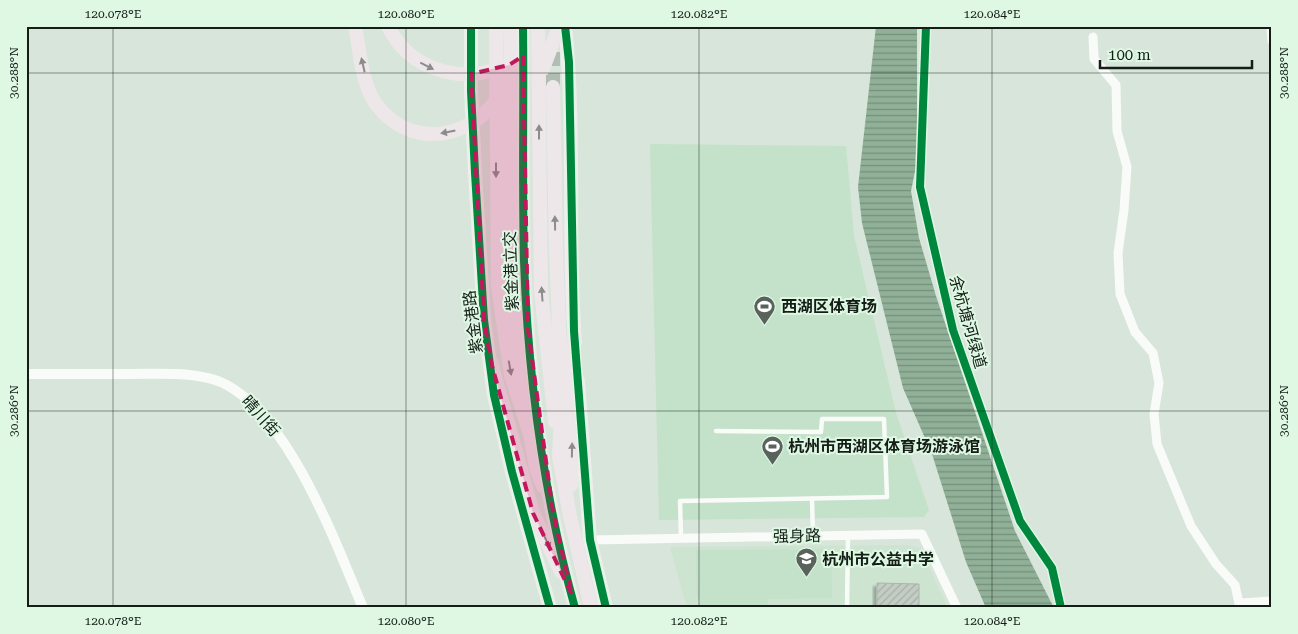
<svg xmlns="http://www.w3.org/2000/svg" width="1298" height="634" font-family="'Roboto Serif','Noto Sans SC',serif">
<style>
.built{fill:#cde4d1}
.grass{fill:#c4e1ca}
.water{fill:url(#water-rules)}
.building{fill:url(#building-hatch);stroke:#aab5ac;filter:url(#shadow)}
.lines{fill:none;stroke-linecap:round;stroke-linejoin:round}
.trunk-tunnel{stroke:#b1bdb3;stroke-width:14;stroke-dasharray:14 7;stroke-linecap:butt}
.service{stroke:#f9fbf9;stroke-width:4.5}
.minor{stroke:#f9fbf9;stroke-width:9}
.tertiary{stroke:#f9fbf9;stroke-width:10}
.primary{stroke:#f1ecee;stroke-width:14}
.trunk{stroke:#eee7ea;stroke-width:14}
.cycleway-casing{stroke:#dff8e4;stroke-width:11}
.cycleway{stroke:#00873e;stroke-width:8}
.oneway{fill:#8c8c8b}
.marked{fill:#c2185b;fill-opacity:0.2;stroke:#c2185b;stroke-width:4;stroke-dasharray:10 6;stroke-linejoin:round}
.ticks{fill:none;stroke:#141d16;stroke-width:1;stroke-opacity:0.45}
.labels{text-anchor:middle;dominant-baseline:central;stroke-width:4;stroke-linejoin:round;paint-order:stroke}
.street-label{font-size:16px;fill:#141d16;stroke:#dff8e4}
.poi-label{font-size:16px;font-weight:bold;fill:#141d16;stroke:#dff8e4;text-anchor:start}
.neatline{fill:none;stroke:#141d16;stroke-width:2}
.ticks-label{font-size:12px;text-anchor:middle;fill:#141d16}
</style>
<defs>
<pattern id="water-rules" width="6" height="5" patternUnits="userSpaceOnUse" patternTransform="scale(1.25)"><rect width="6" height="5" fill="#91b098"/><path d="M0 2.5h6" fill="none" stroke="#758f7b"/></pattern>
<pattern id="building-hatch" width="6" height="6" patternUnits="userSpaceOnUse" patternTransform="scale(1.25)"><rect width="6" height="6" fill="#c3cdc4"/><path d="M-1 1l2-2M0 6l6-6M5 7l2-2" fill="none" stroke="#a7b0a8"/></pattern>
<filter id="shadow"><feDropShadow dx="-3.5" dy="3.5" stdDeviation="1" flood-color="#0004"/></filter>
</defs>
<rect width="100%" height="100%" fill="#d8e5da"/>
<polygon class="built" points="908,545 920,548 948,608 687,608 670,547"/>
<g class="grass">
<polygon points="650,144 846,146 854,236 896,413 929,510 924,517 659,520"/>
<polygon points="831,549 832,598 768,599 768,608 700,608 700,599 697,599 696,550"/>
</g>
<polygon class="water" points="876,26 917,26 917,137 916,166 911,191 919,238 936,296 1015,531 1054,608 986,608 966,562 932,454 903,388 862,223 858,187"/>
<polygon class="building" points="877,583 919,584 919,608 877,608"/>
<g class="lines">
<polyline class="trunk-tunnel" points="553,87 553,42"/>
<g class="service">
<polyline points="812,499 813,536"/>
<polyline points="681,538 680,501 887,497 884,419 822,419 821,432 716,431"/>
<polyline points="847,608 848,535"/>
</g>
<g class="minor">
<polyline points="1271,26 1272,41"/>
<polyline points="1093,37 1094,59 1116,85 1117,131 1127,167 1124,210 1118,253 1120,294 1135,332 1153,353 1159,383 1154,414 1157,444 1191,526 1216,564 1235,585 1240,608"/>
<polyline points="590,540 922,534 957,608"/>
<polyline points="1240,603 1272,601"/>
</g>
<path class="tertiary" d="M26 374C60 374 95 374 129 374 155 374 182 372 208 378 282 394 336 544 363 608"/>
<g class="primary">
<polyline points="471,26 471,91 475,173 484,320 494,395 512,472 550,608"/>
<path d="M565 26C576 131 567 237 575 342"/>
<polyline points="578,381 590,540 606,608"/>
</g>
<g class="trunk">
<path d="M355 26C360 51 361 83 376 104 415 157 490 135 508 76 513 61 510 42 510 26"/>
<path d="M388 26C409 70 460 84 503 67"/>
<polyline points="496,26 498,286 511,375 530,434 536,468 543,486"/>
<path d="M523 26C524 104 522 183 524 261 528 375 544 497 575 608"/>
<polyline points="538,26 541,291 555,422"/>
<polyline points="543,69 559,26"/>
<polyline points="509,74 512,277 525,397"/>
<polyline points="553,87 556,252 562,400 559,456 570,516 591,608"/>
<polyline points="491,362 533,513 561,572"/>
<polyline points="571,485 574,331"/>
</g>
<defs>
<g id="cycleway">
<polyline points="471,26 471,91 475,173 484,320 494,395 512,472 550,608"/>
<path d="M523 26C524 104 522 183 524 261 528 375 544 497 575 608"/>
<polyline points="565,26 569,62 574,331 590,540 606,608"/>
<polyline points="926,26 920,187 953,330 1020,521 1052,568 1061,608"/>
</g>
</defs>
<use href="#cycleway" class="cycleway-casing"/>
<use href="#cycleway" class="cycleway"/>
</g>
<defs><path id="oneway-solid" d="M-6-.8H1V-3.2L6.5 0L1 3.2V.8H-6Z" transform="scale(1.25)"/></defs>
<g class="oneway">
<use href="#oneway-solid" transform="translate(363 65) rotate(-103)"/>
<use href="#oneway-solid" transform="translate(427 66) rotate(27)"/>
<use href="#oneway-solid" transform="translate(448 132) rotate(169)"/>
<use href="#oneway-solid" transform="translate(539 132) rotate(-90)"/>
<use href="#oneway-solid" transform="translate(496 170) rotate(90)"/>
<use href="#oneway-solid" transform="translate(555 223) rotate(-91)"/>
<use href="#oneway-solid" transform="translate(542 294) rotate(-94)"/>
<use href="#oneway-solid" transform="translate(510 368) rotate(80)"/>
<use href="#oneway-solid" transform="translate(572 450) rotate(-89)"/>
<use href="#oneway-solid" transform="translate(547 542) rotate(65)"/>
</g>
<path class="marked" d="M523 56 528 329 553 512 572 595 533 513 491 362 484 320 471 74 509 65Z"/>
<path class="ticks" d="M113 26V608M406 26V608M699 26V608M992 26V608M26 73H1272M26 411H1272"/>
<defs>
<symbol id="stadium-pin" viewBox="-11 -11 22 30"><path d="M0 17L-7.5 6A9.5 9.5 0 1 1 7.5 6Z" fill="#59635b" stroke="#dff8e4"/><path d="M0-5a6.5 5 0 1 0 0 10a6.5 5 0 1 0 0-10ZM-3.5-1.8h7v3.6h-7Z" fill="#fff"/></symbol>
<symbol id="school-pin" viewBox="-11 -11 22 30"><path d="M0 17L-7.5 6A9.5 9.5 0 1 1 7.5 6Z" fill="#59635b" stroke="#dff8e4"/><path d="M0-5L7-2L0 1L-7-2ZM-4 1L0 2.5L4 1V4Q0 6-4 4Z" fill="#fff"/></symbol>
</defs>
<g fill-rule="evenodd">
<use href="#stadium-pin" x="752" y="294" width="25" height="34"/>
<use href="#stadium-pin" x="760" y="434" width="25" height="34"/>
<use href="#school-pin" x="794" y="546" width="25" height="34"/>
</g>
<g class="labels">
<g class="street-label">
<text transform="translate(511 271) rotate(-92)">紫金港立交</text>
<text transform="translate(473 322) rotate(-97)">紫金港路</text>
<text transform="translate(968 322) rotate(74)">余杭塘河绿道</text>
<text transform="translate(261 416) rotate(48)">晴川街</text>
<text transform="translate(797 536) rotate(-1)">强身路</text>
</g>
<g class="poi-label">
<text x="781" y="306">西湖区体育场</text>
<text x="788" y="446">杭州市西湖区体育场游泳馆</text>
<text x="822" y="559">杭州市公益中学</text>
</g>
</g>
<rect width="1298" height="634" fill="none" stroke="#dff8e4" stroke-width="55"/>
<path d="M1100 60v8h152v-8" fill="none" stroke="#141d16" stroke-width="2.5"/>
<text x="1108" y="60" font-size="15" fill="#141d16" stroke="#dff8e4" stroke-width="4" paint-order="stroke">100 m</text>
<rect x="28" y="28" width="1242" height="578" class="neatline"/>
<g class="ticks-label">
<text x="113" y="18">120.078°E</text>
<text x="406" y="18">120.080°E</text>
<text x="699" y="18">120.082°E</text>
<text x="992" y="18">120.084°E</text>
<text transform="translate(14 73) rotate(-90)" y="4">30.288°N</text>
<text transform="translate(1284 73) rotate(-90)" y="4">30.288°N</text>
<text transform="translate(14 411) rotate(-90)" y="4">30.286°N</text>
<text transform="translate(1284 411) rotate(-90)" y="4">30.286°N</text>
<text x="113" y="625">120.078°E</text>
<text x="406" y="625">120.080°E</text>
<text x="699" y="625">120.082°E</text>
<text x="992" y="625">120.084°E</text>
</g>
</svg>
